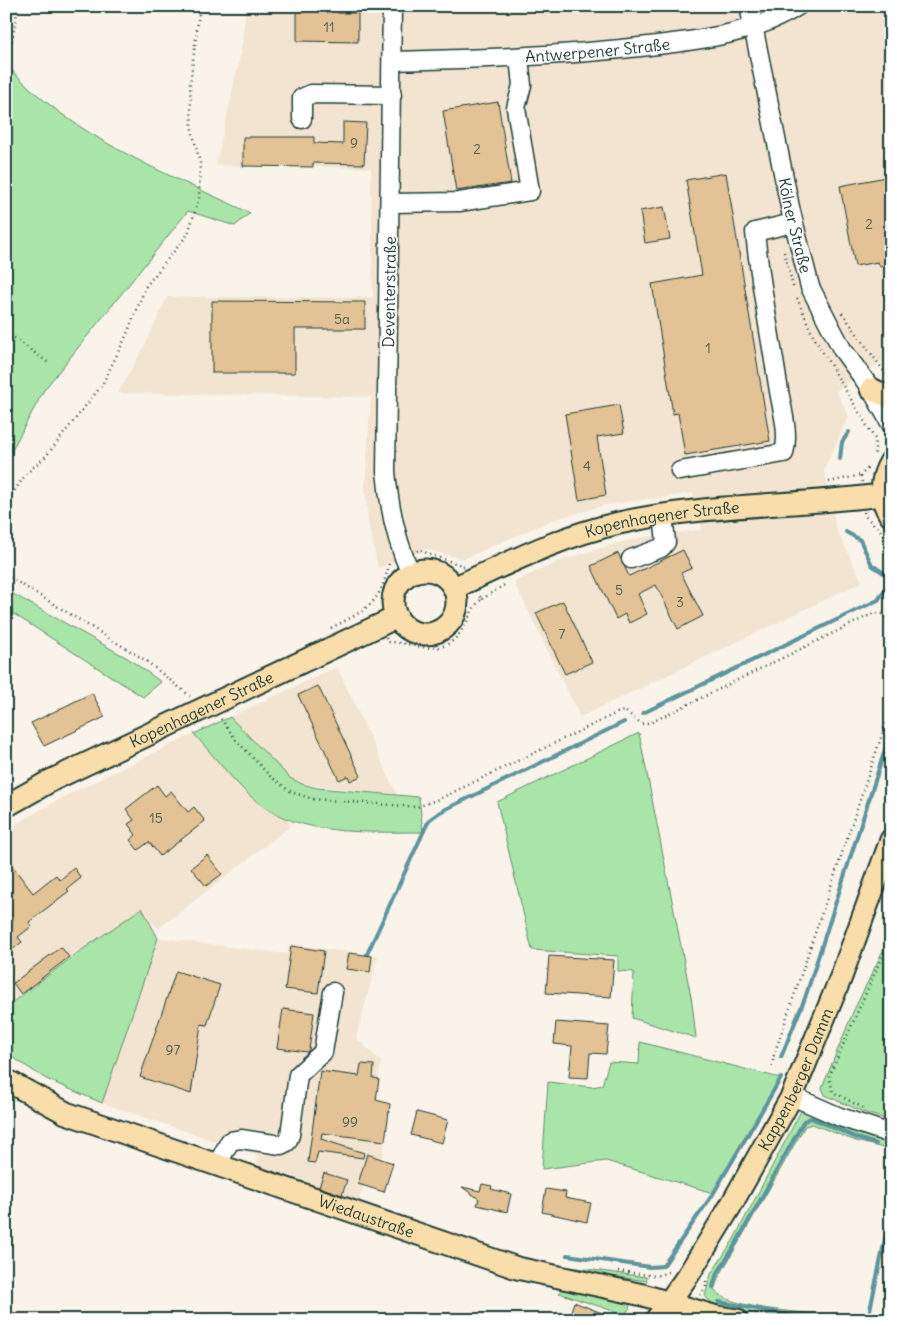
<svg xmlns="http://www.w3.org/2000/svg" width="897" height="1326" font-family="Delius,sans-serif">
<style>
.built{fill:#f2e4d0}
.green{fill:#a9e4a9;stroke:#64906e}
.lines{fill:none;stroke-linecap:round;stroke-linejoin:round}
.stream{stroke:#5c949e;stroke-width:4}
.building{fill:#e3c295;stroke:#1f3d34}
.minor-casing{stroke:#1f3d34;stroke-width:21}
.major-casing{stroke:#1f3d34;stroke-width:25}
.path{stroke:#1f3d34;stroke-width:2.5;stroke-dasharray:1 4;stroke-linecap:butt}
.minor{stroke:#fff;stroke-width:18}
.major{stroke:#f9ddab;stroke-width:21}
.labels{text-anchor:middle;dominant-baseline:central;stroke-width:4;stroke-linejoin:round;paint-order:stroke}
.number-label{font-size:14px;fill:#505e4c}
.street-label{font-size:16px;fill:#1f3d34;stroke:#fff}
</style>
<rect width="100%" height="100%" fill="#f9f3ea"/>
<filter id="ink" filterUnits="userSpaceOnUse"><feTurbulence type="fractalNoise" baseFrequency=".02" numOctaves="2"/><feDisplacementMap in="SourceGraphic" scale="10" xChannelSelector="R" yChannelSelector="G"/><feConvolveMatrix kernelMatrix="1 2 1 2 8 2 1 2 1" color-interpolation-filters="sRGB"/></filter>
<g filter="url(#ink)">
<g class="built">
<polygon points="246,6 891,6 891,361 881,362 836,391 849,416 824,469 836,529 862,582 580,717 514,582 557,562 621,542 662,534 702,530 693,493 605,505 552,520 463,559 426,549 378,568 368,522 365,487 371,397 118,393 145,345 167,297 373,297 371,168 216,165 241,52"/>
<polygon points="337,667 397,795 302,784 290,778 230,717"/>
<polygon points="194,734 248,792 268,810 288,820 289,827 158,929 142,909 76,954 6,1007 6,829 71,793"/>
<polygon points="158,938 287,954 289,944 378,956 356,1038 381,1061 376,1100 390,1104 383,1155 369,1169 359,1200 343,1198 256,1166 259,1156 102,1103"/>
</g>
<g class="green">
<path d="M6 64C71 137 164 172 250 213L235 226 188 211 44 390 6 461Z"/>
<polygon points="6,590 129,659 161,682 143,697 6,609"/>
<path d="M230 717 290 778 302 784 317 788 419 797 423 832C375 832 311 836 269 810 242 794 216 758 194 734Z"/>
<polygon points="639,733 692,1002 696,1038 632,1018 634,972 618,971 618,956 532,950 497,802"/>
<polygon points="142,908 158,938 102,1103 46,1079 6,1053 6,1007 76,954"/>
<polygon points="891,934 891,1121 863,1112 825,1095 822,1088 853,1012"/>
<polygon points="640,1042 780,1078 713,1193 606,1161 542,1169 548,1082 592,1087 602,1085 609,1062 639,1064"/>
<path d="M801 1111 807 1112 863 1134 891 1141V1150L856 1141 812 1124 805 1126 719 1277 714 1290C732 1313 842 1315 873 1317V1320C831 1320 796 1320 754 1313 736 1310 717 1312 705 1296L711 1274 734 1239Z"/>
<polygon points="563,1266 646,1277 647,1281 570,1270"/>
<polygon points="567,1286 627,1302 630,1307 625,1315 559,1293"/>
</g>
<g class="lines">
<g class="stream">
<polyline points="840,459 842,442 849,432"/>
<polyline points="846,532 860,540 872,565 891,578"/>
<polyline points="643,713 878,600 891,581"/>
<polyline points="367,954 429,820 440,812 624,722"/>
<polyline points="781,1057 805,998 891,731"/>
<polyline points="889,1147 891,1147"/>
<polyline points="567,1255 650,1267 663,1266 713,1194 781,1078"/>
<polyline points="713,1287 716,1276 737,1242 804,1121 811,1118 857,1138 876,1144"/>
<polyline points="719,1302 795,1316 868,1319 889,1221"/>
</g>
</g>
<g class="building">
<polygon points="297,6 338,6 338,13 358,13 358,42 297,41"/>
<polygon points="498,102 511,183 456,191 443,111"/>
<polygon points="343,122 366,123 364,164 313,163 313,167 243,166 243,137 314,137 314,143 343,144"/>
<polygon points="726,173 770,441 685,455 678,413 673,414 652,284 702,275 686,180"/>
<polygon points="891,176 891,264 880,267 878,262 855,266 840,186"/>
<polygon points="664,207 670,239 645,243 640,211"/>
<polygon points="212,301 365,302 365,329 295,329 295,373 212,373"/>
<polygon points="619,405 624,433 597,437 606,495 579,500 565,414"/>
<polygon points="683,550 692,568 681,573 703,616 678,629 656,585 638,594 647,614 629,623 625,614 616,619 591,566 618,553 629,576"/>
<polygon points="563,601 592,662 565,674 536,613"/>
<polygon points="318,686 361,776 350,781 348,776 339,780 298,695"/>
<polygon points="92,693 105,717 44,746 31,723"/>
<polygon points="157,785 165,796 171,791 188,812 194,807 205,821 160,856 149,842 138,850 130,840 136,835 128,824 134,820 126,809"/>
<polygon points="207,855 222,874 206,886 191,868"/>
<polygon points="6,858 33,893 56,875 60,880 74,868 81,878 67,889 69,891 29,922 32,926 18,937 22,942 12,950 6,943"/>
<polygon points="291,946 324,951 318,993 285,989"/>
<polygon points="61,947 69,957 21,994 13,983"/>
<polygon points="349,953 372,956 370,972 346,969"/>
<polygon points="549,956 614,960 611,997 546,993"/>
<polygon points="176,971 220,985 207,1025 201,1024 191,1094 140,1077"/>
<polygon points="283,1009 314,1013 309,1050 307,1052 277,1048"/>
<polygon points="556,1022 609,1026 606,1054 590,1053 588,1078 569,1077 572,1046 554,1044"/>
<polygon points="361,1064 374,1065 373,1078 379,1079 376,1100 390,1104 385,1141 322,1133 321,1139 364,1153 363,1158 318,1152 315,1163 308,1162 320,1071 359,1076"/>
<polygon points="417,1112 448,1120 442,1143 411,1135"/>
<polygon points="367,1154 393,1163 384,1192 358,1184"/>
<polygon points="324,1173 347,1180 342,1195 319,1187"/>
<polygon points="482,1184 492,1186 491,1189 511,1194 507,1212 477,1205 479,1199 462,1187 480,1191"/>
<polygon points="546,1189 566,1192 565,1198 591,1203 587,1222 542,1212"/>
<polygon points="574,1302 617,1319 617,1320 568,1320"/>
</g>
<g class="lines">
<defs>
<g id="minor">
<path d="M392 6 386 471C389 507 396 541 411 574"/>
<path id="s1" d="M749 6 791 212 810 287 842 349 871 389 891 424"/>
<path id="s2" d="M392 61C478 59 563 56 649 46 699 40 755 34 798 6"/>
<polyline points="302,119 302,98 311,94 392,95"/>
<polyline points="390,203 459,202 530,191 516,108 522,85 519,58"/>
<path d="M680 471 784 453C790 433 781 406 778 385 770 334 760 283 755 232L793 223"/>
<polyline points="631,559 661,548 666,542 663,515"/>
<polyline points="792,1096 840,1117 891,1134"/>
<polyline points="217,1165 230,1141 241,1139 281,1145 287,1142 290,1135 298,1075 323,1052 333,992"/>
</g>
<g id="major">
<polyline points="871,389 891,398"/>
<path d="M891 461C880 478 879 500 891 516"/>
<circle cx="425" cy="602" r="32"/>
<path id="s3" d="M454 588C508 563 561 536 619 523 705 504 795 506 882 495"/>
<path id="s4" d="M6 806 52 780 397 617"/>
<path id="s5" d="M6 1080 66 1113 517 1268 643 1295 717 1317 737 1320"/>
<path id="s6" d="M656 1320 689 1274 730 1207 792 1096 841 977 891 840"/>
</g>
</defs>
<use href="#minor" class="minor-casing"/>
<use href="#major" class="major-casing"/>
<g class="path">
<polyline points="12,41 18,6"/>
<polyline points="784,252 794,290"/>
<polyline points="797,298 813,336 875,439 875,454"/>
<polyline points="842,313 888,377"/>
<polyline points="6,332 50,364"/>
<polyline points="829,482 861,475"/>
<polyline points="862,482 861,475 870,466"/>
<polyline points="6,503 26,474 47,455 102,385 127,334 146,286 188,234 199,198 200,163 192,130 190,84 200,6"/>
<polyline points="864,512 865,516 891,541"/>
<polyline points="417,551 420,549 428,554 464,566"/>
<polyline points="6,575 145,660 190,696"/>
<polyline points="482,599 506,584"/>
<path d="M331 628C366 610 380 605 389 564L392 563"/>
<path d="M386 638 388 642C418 642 444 663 465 625 471 615 472 607 482 599L479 595"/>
<polyline points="221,719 236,740 270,776 291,792 313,799 417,807 439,799 619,712 625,711 642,724 652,722 872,614 884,614 891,630"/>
<polyline points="773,1066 773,1058 891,708"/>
<polyline points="863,1108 833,1092 829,1077 891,936"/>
<polyline points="618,1271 655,1276 669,1272"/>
<polyline points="700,1295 706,1287 706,1279"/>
</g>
<use href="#minor" class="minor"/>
<use href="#major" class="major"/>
</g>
</g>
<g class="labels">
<g class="number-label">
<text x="329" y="27">11</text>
<text x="354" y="143">9</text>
<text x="477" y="149">2</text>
<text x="869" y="224">2</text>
<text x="342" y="319">5a</text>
<text x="708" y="348">1</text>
<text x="587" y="466">4</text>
<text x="619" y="590">5</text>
<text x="680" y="602">3</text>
<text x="562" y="634">7</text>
<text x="156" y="818">15</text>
<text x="173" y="1050">97</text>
<text x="350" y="1122">99</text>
</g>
<g class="street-label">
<text stroke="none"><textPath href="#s2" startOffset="206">Antwerpener Straße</textPath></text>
<text stroke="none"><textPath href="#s1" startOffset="224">Kölner Straße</textPath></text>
<text transform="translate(389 292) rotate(-89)">Deventerstraße</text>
<text stroke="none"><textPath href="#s3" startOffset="221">Kopenhagener Straße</textPath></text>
<text stroke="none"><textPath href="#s4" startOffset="218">Kopenhagener Straße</textPath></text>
<text stroke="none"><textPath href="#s6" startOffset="279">Kappenberger Damm</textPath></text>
<text stroke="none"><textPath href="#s5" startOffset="386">Wiedaustraße</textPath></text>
</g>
</g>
<rect width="897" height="1326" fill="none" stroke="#fff" stroke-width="25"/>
<rect x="12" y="12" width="872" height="1301" fill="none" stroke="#1f3d34" stroke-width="2" filter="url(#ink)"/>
</svg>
